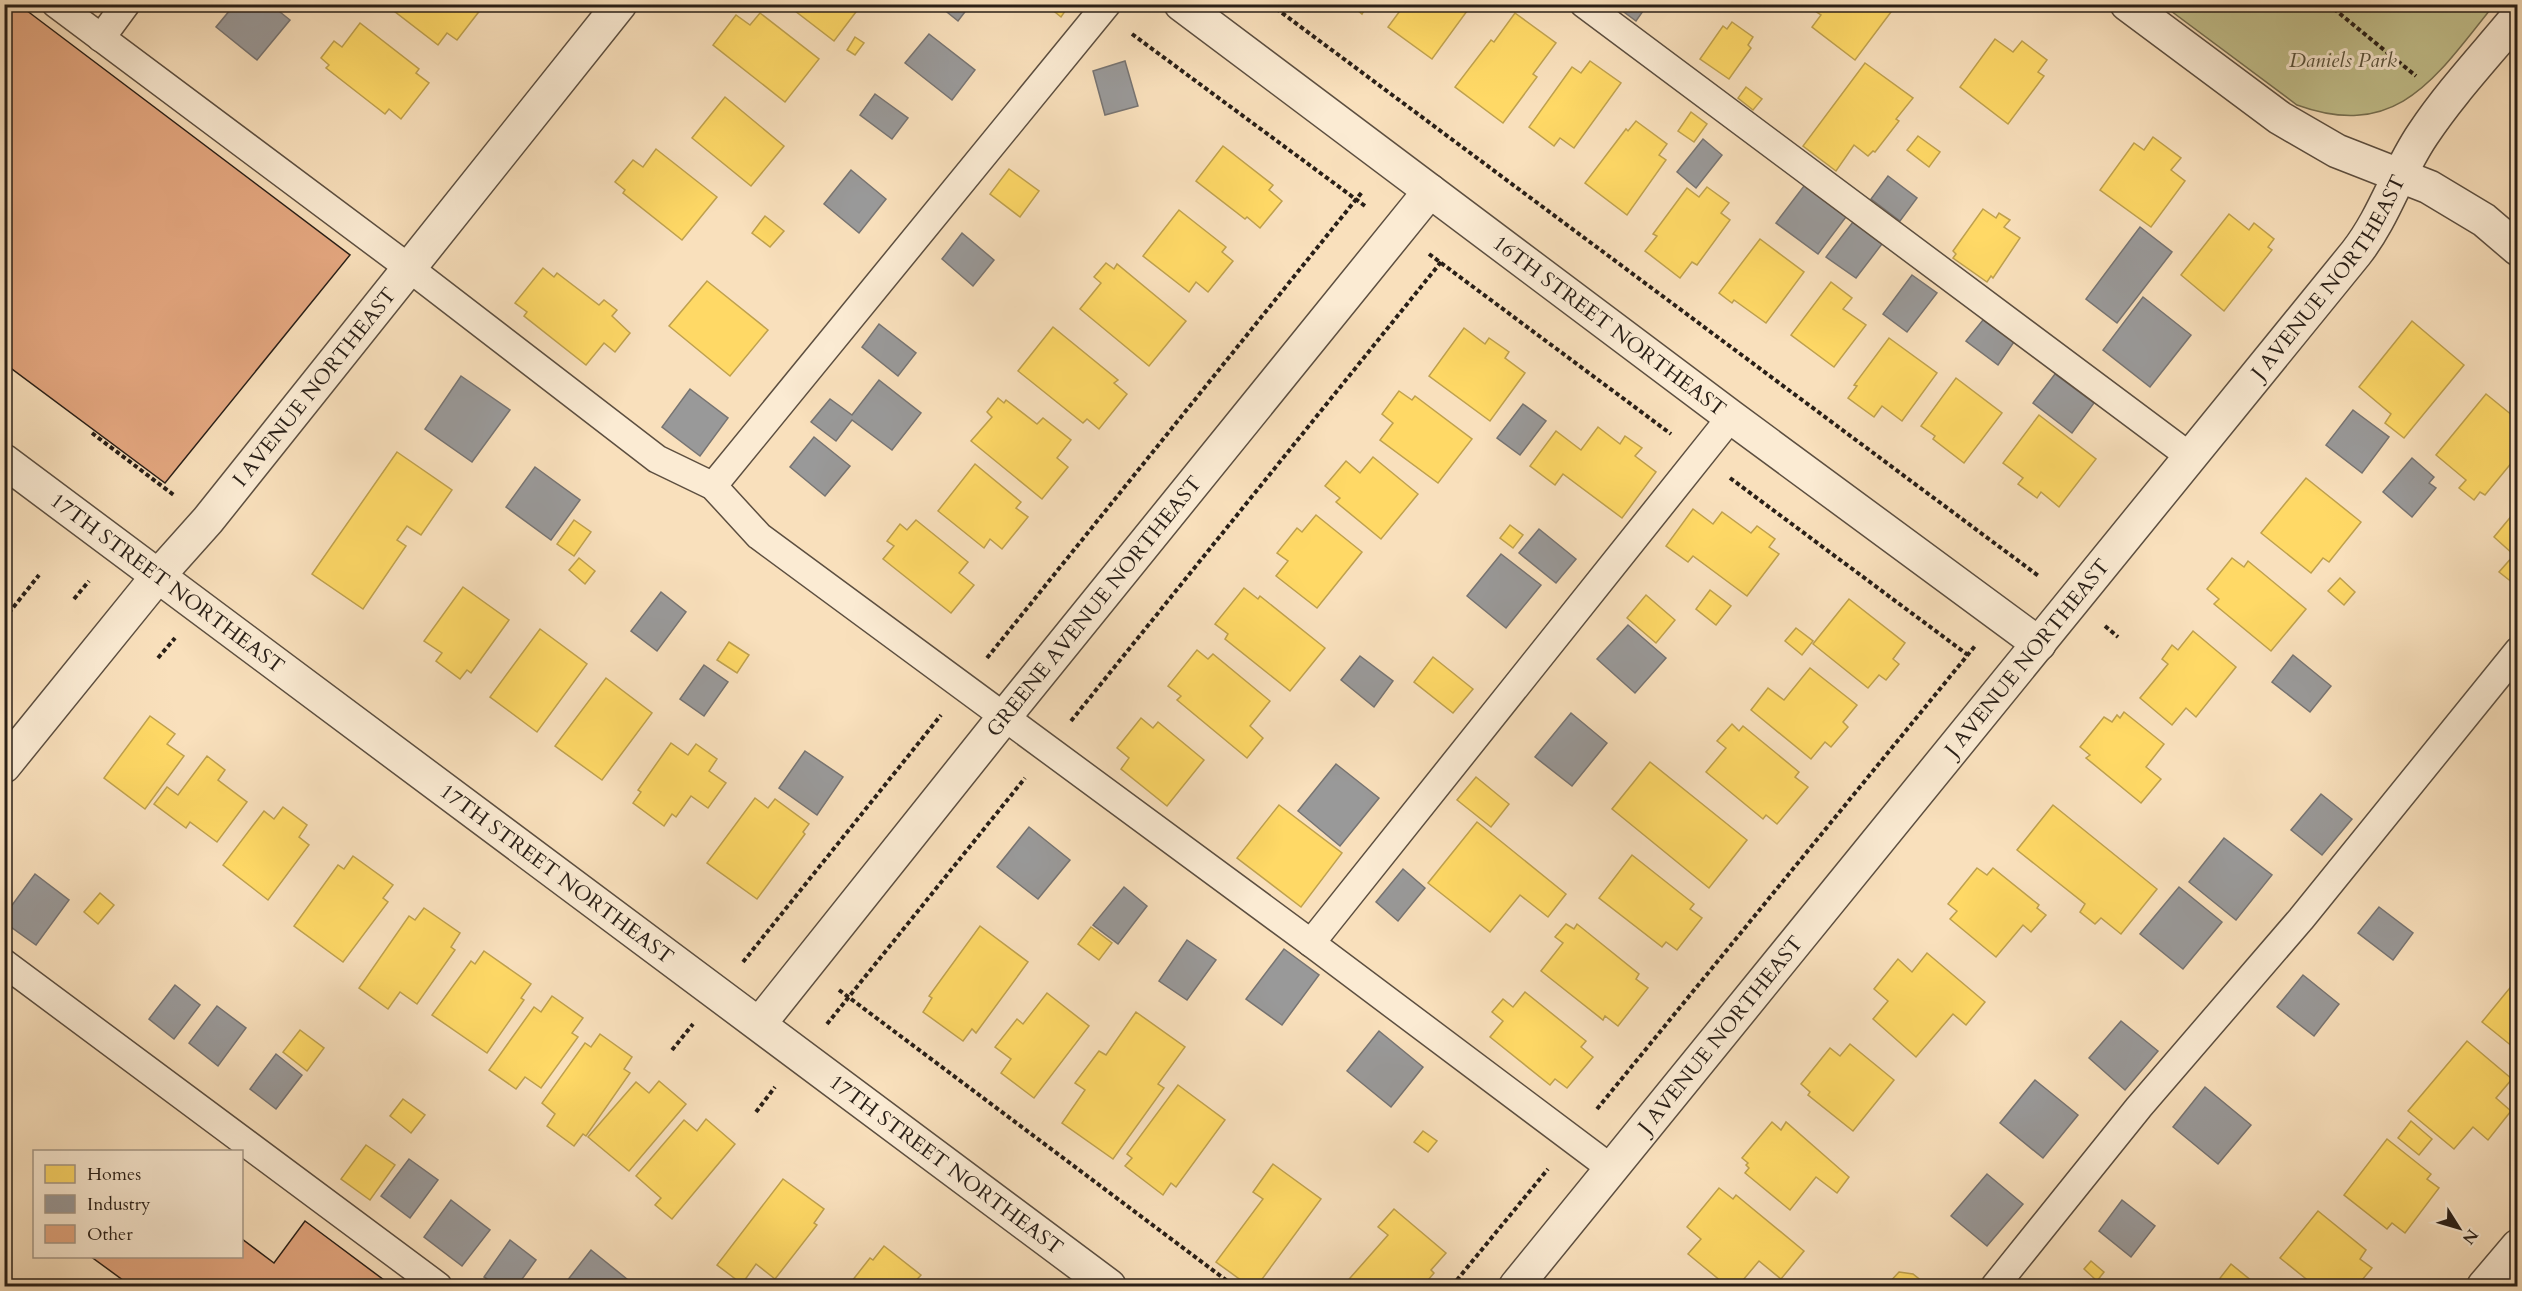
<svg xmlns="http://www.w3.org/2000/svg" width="2522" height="1291" font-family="Cardo,serif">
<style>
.green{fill:#c3c18d;stroke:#767052;stroke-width:1.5}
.homes{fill:#ffd966;stroke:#bfa14e;stroke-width:1.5}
.industry{fill:#999;stroke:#777472;stroke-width:1.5}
.building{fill:#e4a780;stroke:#291f17;stroke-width:1.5}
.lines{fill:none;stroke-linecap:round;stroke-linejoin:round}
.lane-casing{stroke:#5d4f40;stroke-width:30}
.street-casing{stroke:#5d4f40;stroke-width:36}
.path{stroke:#291f17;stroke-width:4;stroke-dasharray:4.5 3;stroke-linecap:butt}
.lane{stroke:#fbebd3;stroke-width:27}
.street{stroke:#fbebd3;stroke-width:33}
.labels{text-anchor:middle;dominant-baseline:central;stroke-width:6;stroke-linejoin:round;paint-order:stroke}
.park-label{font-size:21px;font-style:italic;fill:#57503a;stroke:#fbebd3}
.street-label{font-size:21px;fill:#291f17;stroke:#fbebd3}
</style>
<rect width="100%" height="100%" fill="#f9e0bc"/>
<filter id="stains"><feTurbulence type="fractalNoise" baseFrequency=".00333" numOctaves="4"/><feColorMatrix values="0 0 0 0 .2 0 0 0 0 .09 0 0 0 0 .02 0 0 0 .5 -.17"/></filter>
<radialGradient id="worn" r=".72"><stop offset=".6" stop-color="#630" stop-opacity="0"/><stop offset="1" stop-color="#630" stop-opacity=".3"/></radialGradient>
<path class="green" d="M2163 5H2494C2437 75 2399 142 2297 105Z"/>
<g class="homes">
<polygon points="399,4 475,4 481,9 457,40 447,33 438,45 394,11"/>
<polygon points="786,4 862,4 834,41"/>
<polygon points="1045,4 1070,4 1061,17"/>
<polygon points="1350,4 1368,4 1362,14"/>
<polygon points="1405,4 1466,4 1470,7 1432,59 1388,27"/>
<polygon points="1820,4 1897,4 1855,60 1812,27 1821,15 1815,11"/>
<polygon points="760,13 819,59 785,102 713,45 736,15 750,25"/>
<polygon points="1515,13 1556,43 1533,74 1537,77 1503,123 1455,87 1491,40 1494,42"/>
<polygon points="1732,22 1753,37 1748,45 1751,48 1729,79 1700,59 1723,26 1727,29"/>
<polygon points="360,23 419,69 416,73 429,83 401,119 389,109 385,114 326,68 329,65 321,58 334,41 342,47"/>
<polygon points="855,37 864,43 855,55 847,50"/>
<polygon points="1995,39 2013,52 2022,41 2047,60 2038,72 2044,76 2008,124 1960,87"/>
<polygon points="1590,61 1621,83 1574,148 1560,138 1554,146 1529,127 1572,67 1581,73"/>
<polygon points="1865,63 1913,98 1896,119 1899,121 1875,152 1873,151 1868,156 1854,145 1836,171 1803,146"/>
<polygon points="1746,87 1762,99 1753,110 1738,98"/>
<polygon points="725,97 784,146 751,186 692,138"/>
<polygon points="1691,112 1707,124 1694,142 1678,131"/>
<polygon points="1636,121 1667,144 1659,155 1666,160 1627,215 1585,183 1626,129 1628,131"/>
<polygon points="1918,136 1940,152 1929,167 1907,150"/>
<polygon points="2153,137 2181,158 2171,170 2185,181 2151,227 2100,190 2134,143 2144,150"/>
<polygon points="1223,146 1273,185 1269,190 1282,201 1260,228 1247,217 1245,219 1196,181"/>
<polygon points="656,149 717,197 682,240 623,193 625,190 615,182 633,160 643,167"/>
<polygon points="1009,169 1039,191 1020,217 990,194"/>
<polygon points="1707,187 1729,203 1721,213 1730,220 1697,265 1692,262 1680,278 1645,251 1657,236 1653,234 1687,188 1699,197"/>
<polygon points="1983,209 1996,218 1999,213 2010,220 2004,227 2020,238 1993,278 1991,276 1987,282 1953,258 1956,254 1953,251"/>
<polygon points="1179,210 1226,247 1222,252 1233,261 1208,292 1196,282 1189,292 1143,256"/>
<polygon points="2229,214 2249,230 2254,223 2274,239 2268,247 2272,250 2224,311 2181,275"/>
<polygon points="765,216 784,231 770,247 752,233"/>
<polygon points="1760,239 1804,272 1766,323 1734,300 1732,303 1719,293"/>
<polygon points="1106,263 1114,269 1117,264 1186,321 1149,366 1080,309 1101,283 1094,277"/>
<polygon points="543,268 554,277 557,273 599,305 604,300 617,310 612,316 630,333 615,352 604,343 586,365 524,316 527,312 515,303"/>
<polygon points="707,281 768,330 730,376 669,326"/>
<polygon points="1831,282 1852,298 1843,309 1866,325 1834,367 1791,335"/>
<polygon points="2412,321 2464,365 2404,438 2385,423 2391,414 2359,387"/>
<polygon points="1053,327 1118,380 1114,383 1127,394 1099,429 1087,419 1083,423 1018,371"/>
<polygon points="1464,328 1485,344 1489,338 1509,352 1505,358 1525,373 1490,421 1429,376"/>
<polygon points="1889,338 1937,373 1902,421 1882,406 1874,417 1848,398 1857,386 1854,385"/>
<polygon points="1956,378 2002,413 1964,463 1933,439 1935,436 1921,426"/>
<polygon points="1399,391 1412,400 1415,396 1472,439 1438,483 1380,440 1393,423 1382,414"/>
<polygon points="2486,394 2518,420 2518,455 2485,495 2480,492 2474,500 2459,488 2466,480 2436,455"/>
<polygon points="998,398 1004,403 1006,400 1037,424 1043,418 1071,440 1057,458 1068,467 1042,499 971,441 992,417 987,412"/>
<polygon points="2039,415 2096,459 2059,507 2041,492 2037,498 2018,484 2023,478 2003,463"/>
<polygon points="1598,427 1620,444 1625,436 1642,448 1635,456 1656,472 1622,518 1563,474 1555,485 1530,466 1556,431 1581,450"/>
<polygon points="397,452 452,490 421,535 407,526 397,540 406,546 363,609 312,574"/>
<polygon points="1373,457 1418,494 1381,539 1336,502 1340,498 1325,486 1346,461 1360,473"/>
<polygon points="975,464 1021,502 1016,508 1028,517 1002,549 990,539 984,548 938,511"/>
<polygon points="2306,478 2361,522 2329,562 2323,558 2311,573 2261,533"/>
<polygon points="2518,508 2518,587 2499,572 2514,555 2494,537"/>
<polygon points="1693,509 1713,524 1722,512 1751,533 1757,526 1775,539 1769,547 1779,554 1747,596 1693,556 1688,562 1666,546"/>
<polygon points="1316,515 1362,552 1317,608 1276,576 1288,561 1277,553 1297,528 1302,532"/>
<polygon points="574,520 591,532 574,556 557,544"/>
<polygon points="916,520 968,562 959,573 974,585 951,613 883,559 894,546 887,541 900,524 907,530"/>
<polygon points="1510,525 1523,535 1513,548 1500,538"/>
<polygon points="579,558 595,571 585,584 569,570"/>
<polygon points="2232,558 2244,567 2248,561 2306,609 2271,651 2214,604 2219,599 2207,589"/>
<polygon points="2340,578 2355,592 2344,605 2328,591"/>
<polygon points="463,587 509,620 471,673 467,670 460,679 436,661 442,653 424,641"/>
<polygon points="1244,588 1258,599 1260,596 1325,648 1290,691 1225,639 1228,634 1215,624"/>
<polygon points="1710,590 1731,606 1716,625 1696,609"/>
<polygon points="1646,595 1675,620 1656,643 1627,618"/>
<polygon points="1849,599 1905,643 1893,659 1899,664 1886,680 1879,675 1868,688 1813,644"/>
<polygon points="1796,628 1813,641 1802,655 1785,641"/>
<polygon points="540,629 587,664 537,732 490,697"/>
<polygon points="2193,631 2236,667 2196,717 2186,708 2172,725 2140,698 2168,664 2162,659 2172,645 2178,650"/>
<polygon points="729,642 749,655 737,673 717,660"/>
<polygon points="1197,650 1208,659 1213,654 1270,701 1250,726 1263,738 1247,758 1177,700 1181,696 1168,686"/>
<polygon points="1433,657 1473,689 1453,713 1414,682"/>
<polygon points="1810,668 1857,705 1843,722 1848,727 1831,747 1825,742 1811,759 1751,710 1768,688 1784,700"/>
<polygon points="606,678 652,713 602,780 555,746"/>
<polygon points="2124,712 2164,744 2146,767 2161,779 2141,803 2086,758 2090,755 2080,747 2104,717 2112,722 2117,715 2120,718"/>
<polygon points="150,716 175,734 167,744 184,756 145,809 104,778"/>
<polygon points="1141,718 1153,728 1158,722 1204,760 1167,806 1121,769 1129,758 1117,748"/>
<polygon points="1732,724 1739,731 1743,726 1799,772 1795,777 1808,787 1777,824 1766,815 1763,819 1706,772 1726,748 1717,741"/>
<polygon points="671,743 688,755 696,744 717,759 709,771 726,783 708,808 691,796 676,817 672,814 664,826 633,803 641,792 638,790"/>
<polygon points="207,756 225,770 218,780 247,802 217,842 190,822 186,828 154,804 167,787 178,795"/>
<polygon points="1650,762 1747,840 1709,888 1612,809"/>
<polygon points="1476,777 1509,804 1491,827 1457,800"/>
<polygon points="755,798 768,808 775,799 809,824 803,832 805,834 757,899 707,863"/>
<polygon points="1279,805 1342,853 1301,907 1237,858"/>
<polygon points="2053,805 2157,889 2121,934 2101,918 2095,924 2080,912 2085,904 2017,850"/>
<polygon points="283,807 307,825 299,837 309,845 268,900 223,865 264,811 274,819"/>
<polygon points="1477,822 1566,894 1548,917 1520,895 1490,932 1428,883"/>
<polygon points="1632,855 1694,904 1690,909 1702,918 1677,950 1666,942 1662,947 1599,898"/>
<polygon points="353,856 393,885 383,898 388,902 343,962 294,926 338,865 344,869"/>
<polygon points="1977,868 1987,875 1993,868 2039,905 2037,908 2046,915 2031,932 2023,925 1996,957 1950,919 1957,911 1948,904"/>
<polygon points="100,893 114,905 98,924 84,912"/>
<polygon points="424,908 460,933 451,947 455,950 417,1004 400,992 388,1009 359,988 409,916 415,920"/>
<polygon points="1566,924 1574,929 1577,924 1639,974 1636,979 1648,988 1618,1026 1605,1016 1603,1020 1541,971 1563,943 1555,937"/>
<polygon points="980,926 1028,962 976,1033 972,1029 963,1041 923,1012 932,998 929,996"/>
<polygon points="1091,927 1112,943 1099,960 1078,944"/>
<polygon points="484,951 531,984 521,998 524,1000 487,1053 432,1015 471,961 475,964"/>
<polygon points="1927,953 1985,1002 1966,1025 1953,1014 1916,1057 1873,1019 1888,1001 1874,989 1898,959 1912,972"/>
<polygon points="2518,978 2518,1051 2482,1022"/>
<polygon points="1525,992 1586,1041 1581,1047 1593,1057 1567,1088 1555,1079 1550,1085 1490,1037 1503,1021 1492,1012 1503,999 1513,1007"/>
<polygon points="1047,993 1089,1026 1034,1098 1001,1073 1011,1059 995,1047 1017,1019 1023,1024"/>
<polygon points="552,996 583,1018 572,1033 578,1037 541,1088 525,1077 516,1089 489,1070 534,1007 541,1012"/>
<polygon points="1136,1012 1185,1047 1158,1084 1164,1088 1113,1159 1062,1123 1085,1090 1075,1083 1099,1051 1106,1055"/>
<polygon points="300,1030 324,1048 307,1071 283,1052"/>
<polygon points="600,1034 632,1057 624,1069 630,1073 586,1136 583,1134 574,1146 547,1126 555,1114 542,1103 585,1043 591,1047"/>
<polygon points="2467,1041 2512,1079 2496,1098 2511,1111 2488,1140 2473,1127 2454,1149 2408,1111"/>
<polygon points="1850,1044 1894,1080 1853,1131 1808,1095 1810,1092 1801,1084 1830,1048 1840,1056"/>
<polygon points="659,1081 686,1104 629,1171 588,1137 636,1082 649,1093"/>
<polygon points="1178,1085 1225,1120 1176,1187 1171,1183 1163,1195 1125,1166 1132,1158 1127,1154"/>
<polygon points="403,1099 425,1115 411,1133 390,1116"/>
<polygon points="706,1119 735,1144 672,1219 655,1205 661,1198 636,1176 684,1120 697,1131"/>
<polygon points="2411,1121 2432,1139 2419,1155 2398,1138"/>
<polygon points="1772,1122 1781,1130 1786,1122 1849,1177 1837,1193 1816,1177 1790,1210 1745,1173 1749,1168 1746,1165 1748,1163 1742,1158"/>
<polygon points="1423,1131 1437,1141 1428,1152 1414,1142"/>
<polygon points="2387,1139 2431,1174 2427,1179 2439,1188 2405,1233 2392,1223 2387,1229 2344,1195"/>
<polygon points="366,1145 395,1165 370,1200 341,1179"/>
<polygon points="1273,1164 1321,1199 1257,1286 1249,1286 1216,1262 1263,1199 1253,1192"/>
<polygon points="783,1179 824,1209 814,1223 817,1225 775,1279 756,1264 742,1284 717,1265"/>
<polygon points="1719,1188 1733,1199 1736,1195 1804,1251 1781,1279 1759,1261 1738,1286 1727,1286 1688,1254 1701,1239 1687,1227"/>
<polygon points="1394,1209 1446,1253 1431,1270 1434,1273 1423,1286 1343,1286 1388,1235 1378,1227"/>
<polygon points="2318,1211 2366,1250 2360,1259 2372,1268 2357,1286 2315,1286 2280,1258"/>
<polygon points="884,1246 921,1275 911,1286 848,1286 870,1258 873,1260"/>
<polygon points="2091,1261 2104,1272 2097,1281 2084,1269"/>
<polygon points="2231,1264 2258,1286 2214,1286"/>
<polygon points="1899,1272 1913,1274 1928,1286 1886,1286"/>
</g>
<g class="industry">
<polygon points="235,4 270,4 290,20 257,60 216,27"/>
<polygon points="937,4 971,4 958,21"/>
<polygon points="1613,4 1648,4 1636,21"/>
<polygon points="929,34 975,70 952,100 905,63"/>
<polygon points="1125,61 1138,106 1105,115 1093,71"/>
<polygon points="875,94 908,118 892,139 860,115"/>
<polygon points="1703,139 1722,155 1696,188 1677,172"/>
<polygon points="851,170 886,199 859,233 824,204"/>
<polygon points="1888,176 1917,198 1900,221 1871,199"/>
<polygon points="1804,186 1846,217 1818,254 1776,223"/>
<polygon points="1853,222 1882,244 1856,278 1826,257"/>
<polygon points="2140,227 2172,252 2117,323 2086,299"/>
<polygon points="962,233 994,260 973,286 942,259"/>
<polygon points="1912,275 1937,293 1907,332 1883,314"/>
<polygon points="2143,297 2191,335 2150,387 2103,350"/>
<polygon points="1983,320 2014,342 1998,365 1966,341"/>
<polygon points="879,324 916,353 898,376 862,347"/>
<polygon points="2055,374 2094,403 2072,433 2033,403"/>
<polygon points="461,376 510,410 472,462 425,429"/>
<polygon points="879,380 921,413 892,450 852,420 836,441 811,422 830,399 852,415"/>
<polygon points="690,389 728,418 700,456 662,427"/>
<polygon points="1523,404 1546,421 1520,455 1497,438"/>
<polygon points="2353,410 2389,437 2362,473 2326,445"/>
<polygon points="814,437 850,466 825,496 790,467"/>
<polygon points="2412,458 2434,477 2429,483 2436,488 2412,517 2383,492"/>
<polygon points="535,467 580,500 551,540 506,507"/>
<polygon points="1539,529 1576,559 1556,583 1519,553"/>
<polygon points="1501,554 1541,585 1506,628 1467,596"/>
<polygon points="661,592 686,612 657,651 631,631"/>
<polygon points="1628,625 1666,658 1635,693 1597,659"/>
<polygon points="2293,655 2331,686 2310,712 2272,682"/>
<polygon points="1360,656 1393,681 1374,707 1341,680"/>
<polygon points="704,665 728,682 704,716 680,699"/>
<polygon points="1571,713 1607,743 1572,786 1535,757"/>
<polygon points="805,751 843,777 817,815 779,788"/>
<polygon points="1336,764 1379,798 1340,846 1298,811"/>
<polygon points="2321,794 2352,819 2322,855 2291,830"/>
<polygon points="1029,827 1070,860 1038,899 997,867"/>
<polygon points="2224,838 2272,875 2236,920 2189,882"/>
<polygon points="1403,869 1425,888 1398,921 1376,902"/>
<polygon points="35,874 69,900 36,945 4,922 4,916"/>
<polygon points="1124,887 1147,906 1118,944 1093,925"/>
<polygon points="2179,887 2222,922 2183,969 2140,934"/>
<polygon points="2379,907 2413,933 2393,960 2358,933"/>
<polygon points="1187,940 1216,960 1187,1000 1159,981"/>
<polygon points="1284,949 1319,975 1282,1025 1246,999"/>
<polygon points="2303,975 2339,1004 2314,1036 2277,1007"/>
<polygon points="175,985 200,1005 174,1039 149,1019"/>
<polygon points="217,1006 246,1028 218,1066 189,1043"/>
<polygon points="2121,1021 2158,1051 2125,1090 2089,1058"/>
<polygon points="1379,1031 1423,1067 1391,1107 1347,1071"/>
<polygon points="276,1054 302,1075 276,1109 250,1089"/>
<polygon points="2035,1080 2078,1115 2043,1158 2000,1123"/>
<polygon points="2205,1087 2251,1125 2218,1164 2173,1127"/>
<polygon points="409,1159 438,1180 410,1218 381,1196"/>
<polygon points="1987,1174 2023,1204 1987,1246 1951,1216"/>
<polygon points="451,1200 490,1230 462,1266 424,1237"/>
<polygon points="2122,1200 2155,1226 2131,1257 2099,1231"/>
<polygon points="510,1240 536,1260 517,1286 498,1286 484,1277"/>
<polygon points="591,1250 627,1279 621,1286 563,1286"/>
</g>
<g class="building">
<polygon points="18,4 350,255 165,483 4,363 4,21"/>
<polygon points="305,1221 392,1286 131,1286 90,1256 242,1256 242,1239 274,1263"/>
</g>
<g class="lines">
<defs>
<g id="lane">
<polyline points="56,4 409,268 657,459 713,486 759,536 1311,943 1612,1169"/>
<polyline points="1584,4 2192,458"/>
<polyline points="101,38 126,4"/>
<polyline points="713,486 1107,4"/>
<polyline points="1311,943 1731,417"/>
<polyline points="4,963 438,1286"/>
<polyline points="1995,1286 2139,1107 2301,919 2518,651"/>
</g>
<g id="street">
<path id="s1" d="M1181 4 1731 417 2039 644"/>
<polyline points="2127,4 2280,118 2337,151 2429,187 2484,220 2518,249"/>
<path id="s2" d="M4 461 1109 1286"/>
<path id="s3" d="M4 766 158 576 208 520 620 4"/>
<path id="s4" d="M760 1023 1005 716 1430 191"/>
<path id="s5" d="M1516 1286 2356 253C2385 216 2397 172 2423 134 2451 92 2486 55 2518 16"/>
<polyline points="2484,1286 2518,1246"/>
</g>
</defs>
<use href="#lane" class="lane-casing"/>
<use href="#street" class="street-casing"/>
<g class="path">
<polyline points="1270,4 2040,577"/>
<polyline points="2328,4 2416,76"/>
<polyline points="1132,34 1365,206"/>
<polyline points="1429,254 1671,434"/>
<polyline points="92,433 175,496"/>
<polyline points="1730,478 1968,655"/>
<polyline points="74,599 89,581"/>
<polyline points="4,619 39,575"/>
<polyline points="2105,626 2118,637"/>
<polyline points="158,658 175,638"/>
<polyline points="987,658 1362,192"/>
<polyline points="1071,721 1441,262"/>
<polyline points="743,962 941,715"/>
<polyline points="839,990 1234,1286"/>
<polyline points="827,1024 1025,778"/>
<polyline points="672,1050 693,1024"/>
<polyline points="1597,1109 1975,646"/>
<polyline points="756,1112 775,1087"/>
<polyline points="1452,1286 1548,1169"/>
</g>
<use href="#lane" class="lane"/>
<use href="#street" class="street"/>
</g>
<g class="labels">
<g class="park-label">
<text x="2343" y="60">Daniels Park</text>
</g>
<g class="street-label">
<text stroke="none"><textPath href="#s5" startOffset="1296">J AVENUE NORTHEAST</textPath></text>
<text stroke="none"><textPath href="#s1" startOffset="536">16TH STREET NORTHEAST</textPath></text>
<text stroke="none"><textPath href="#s3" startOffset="490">I AVENUE NORTHEAST</textPath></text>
<text stroke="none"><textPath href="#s2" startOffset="204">17TH STREET NORTHEAST</textPath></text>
<text stroke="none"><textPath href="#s4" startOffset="534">GREENE AVENUE NORTHEAST</textPath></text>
<text stroke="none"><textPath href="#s5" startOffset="810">J AVENUE NORTHEAST</textPath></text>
<text stroke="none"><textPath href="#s2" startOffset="690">17TH STREET NORTHEAST</textPath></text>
<text stroke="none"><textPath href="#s5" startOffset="324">J AVENUE NORTHEAST</textPath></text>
<text stroke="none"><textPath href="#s2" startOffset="1176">17TH STREET NORTHEAST</textPath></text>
</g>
</g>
<rect width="2522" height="1291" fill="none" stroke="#f9e0bc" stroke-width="24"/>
<rect x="6" y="6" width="2510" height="1279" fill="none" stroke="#291f17" stroke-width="3"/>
<rect x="12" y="12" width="2498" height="1267" fill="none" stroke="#291f17" stroke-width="1.5"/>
<rect x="33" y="1150" width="210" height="108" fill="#fbebd3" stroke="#a79988" stroke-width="1.5"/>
<rect x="45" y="1165" width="30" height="18" fill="#ffd966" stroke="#a79988" stroke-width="1.5"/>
<text x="87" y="1180" font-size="18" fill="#291f17">Homes</text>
<rect x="45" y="1195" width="30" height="18" fill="#999999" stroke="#a79988" stroke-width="1.5"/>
<text x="87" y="1210" font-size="18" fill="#291f17">Industry</text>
<rect x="45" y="1225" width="30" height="18" fill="#e4a780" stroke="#a79988" stroke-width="1.5"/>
<text x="87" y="1240" font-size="18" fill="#291f17">Other</text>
<g transform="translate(2459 1228) rotate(127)" stroke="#fbebd3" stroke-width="4.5" paint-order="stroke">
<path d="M0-4.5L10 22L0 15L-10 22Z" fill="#291f17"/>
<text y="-9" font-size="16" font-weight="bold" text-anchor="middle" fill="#291f17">N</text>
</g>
<rect width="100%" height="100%" filter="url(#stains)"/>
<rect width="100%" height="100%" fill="url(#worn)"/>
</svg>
